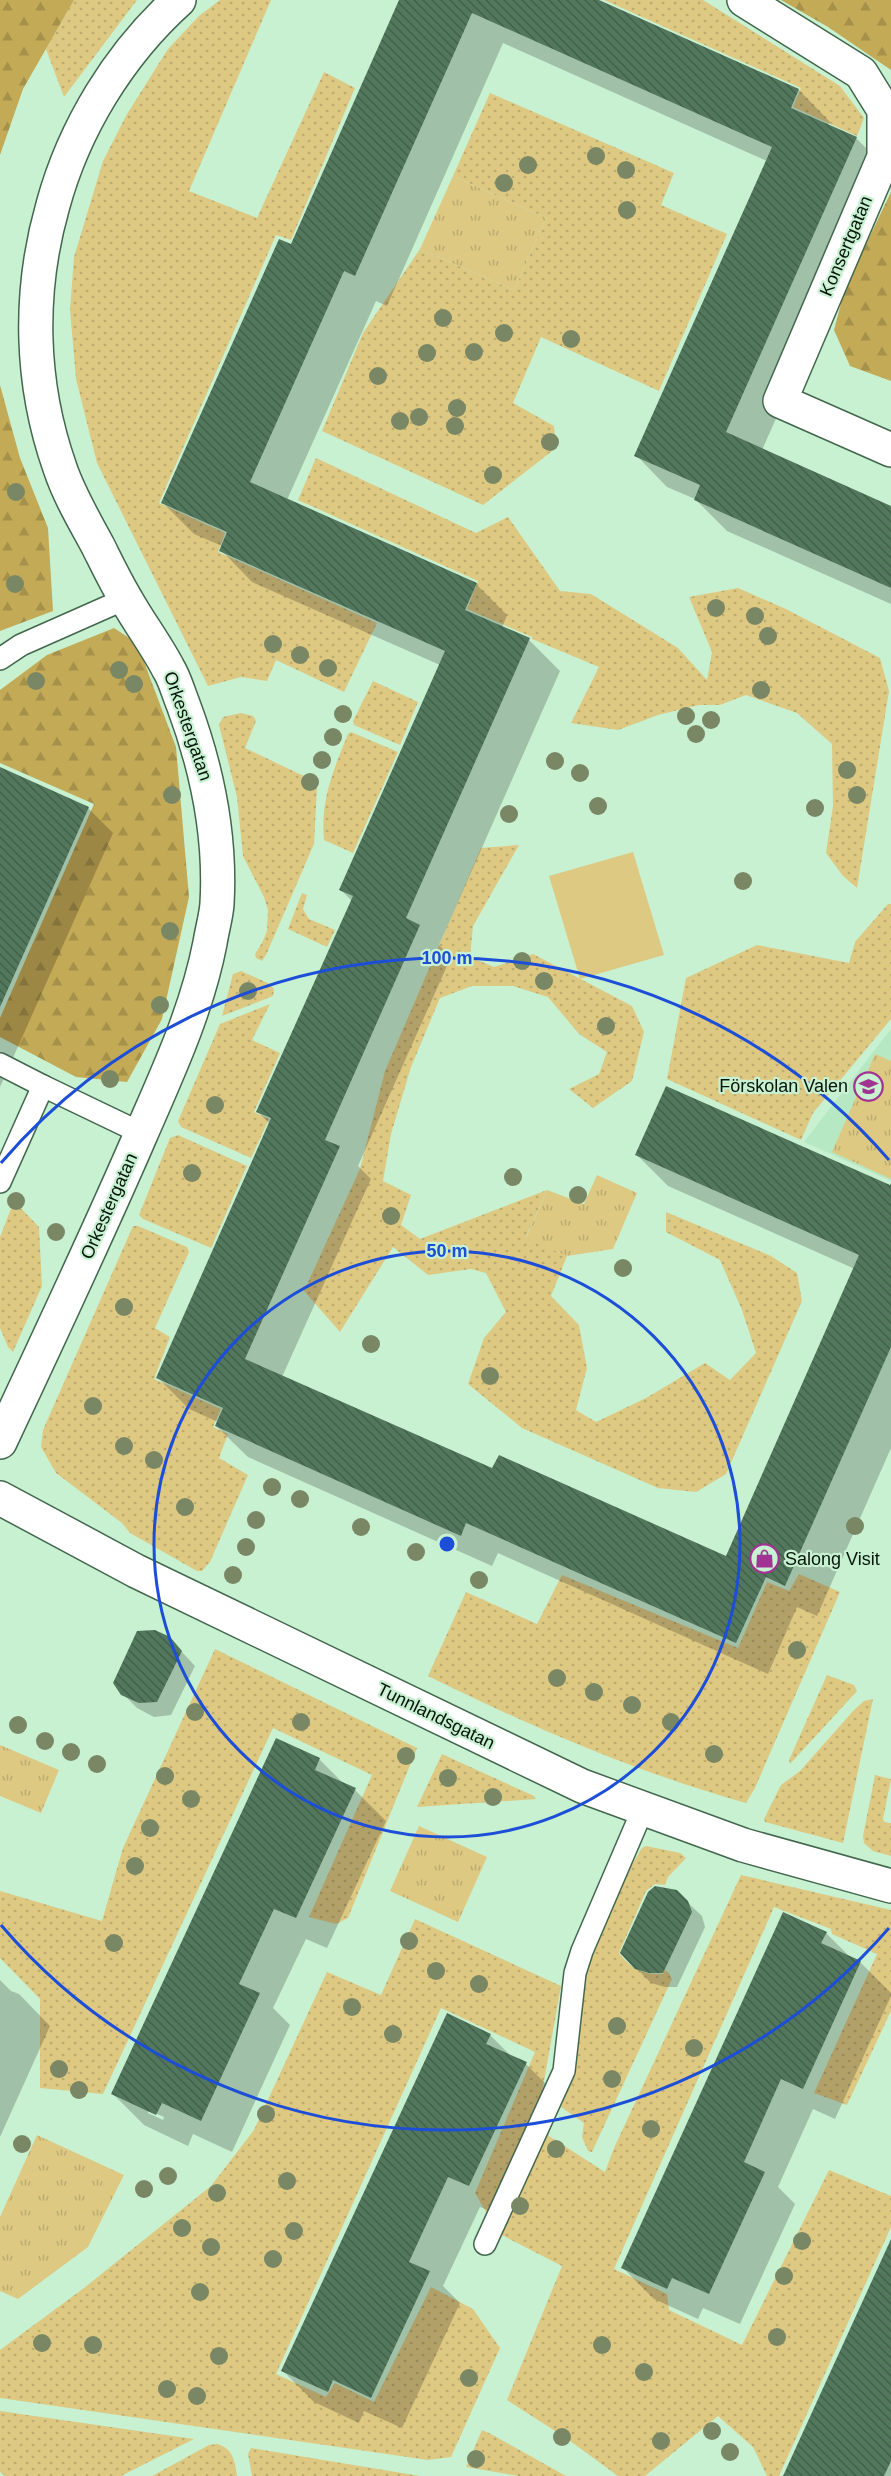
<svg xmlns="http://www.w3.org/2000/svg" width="891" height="2476" font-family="Helvetica,sans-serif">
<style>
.built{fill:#b7e8c4}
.grass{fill:url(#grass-dots)}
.forest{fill:url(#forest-firs)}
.park{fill:url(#park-tufts)}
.pitch{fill:#dec983}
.shadow{fill:#0003;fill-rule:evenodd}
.building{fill:url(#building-back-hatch)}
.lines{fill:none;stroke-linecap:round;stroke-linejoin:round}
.service-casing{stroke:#42674d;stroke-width:24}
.minor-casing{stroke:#42674d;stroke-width:36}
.service{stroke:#fff;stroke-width:21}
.minor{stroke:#fff;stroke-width:33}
.tree{fill:#7a8765}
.ring{fill:none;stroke:#1d4ed8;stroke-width:3}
.labels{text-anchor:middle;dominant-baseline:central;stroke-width:4.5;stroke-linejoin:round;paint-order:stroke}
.street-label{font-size:18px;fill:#06150a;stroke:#c8f1d2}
.poi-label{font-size:18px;fill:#06150a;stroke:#c8f1d2;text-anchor:end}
.centre{fill:#1d4ed8;stroke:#c8f1d2;stroke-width:3}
.ring-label{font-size:18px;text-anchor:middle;font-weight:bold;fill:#1d4ed8;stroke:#c8f1d2;stroke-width:4.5;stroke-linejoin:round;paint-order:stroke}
</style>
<defs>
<pattern id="grass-dots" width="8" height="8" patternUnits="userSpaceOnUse" patternTransform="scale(1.5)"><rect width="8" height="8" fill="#dec983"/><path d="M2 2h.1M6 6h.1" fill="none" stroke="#bdac70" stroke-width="1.8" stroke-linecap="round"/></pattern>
<pattern id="forest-firs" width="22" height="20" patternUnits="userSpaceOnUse" patternTransform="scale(1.5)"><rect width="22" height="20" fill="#c3aa56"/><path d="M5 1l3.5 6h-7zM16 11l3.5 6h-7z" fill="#a6914a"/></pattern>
<pattern id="park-tufts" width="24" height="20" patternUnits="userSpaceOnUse" patternTransform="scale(1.5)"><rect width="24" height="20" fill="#dec983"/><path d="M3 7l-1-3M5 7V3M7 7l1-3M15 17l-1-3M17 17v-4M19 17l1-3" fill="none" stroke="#bdac70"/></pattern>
<pattern id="building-back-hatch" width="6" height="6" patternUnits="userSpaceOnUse" patternTransform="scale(1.5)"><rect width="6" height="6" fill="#52775d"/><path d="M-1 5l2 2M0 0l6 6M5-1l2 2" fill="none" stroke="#42604b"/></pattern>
</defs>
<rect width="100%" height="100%" fill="#c8f1d2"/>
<polygon class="built" points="890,1030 891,1030 891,1181 804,1142"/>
<g class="grass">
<polygon points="74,0 137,0 64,97 46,49"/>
<polygon points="220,0 271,0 189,191 257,218 324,72 355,88 291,240 276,235 159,503 225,533 218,552 377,623 344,692 276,660 267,681 241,677 208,686 97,463 76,379 70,310 74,257 103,161 127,114 168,49 199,16"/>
<polygon points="604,0 703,0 840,86 864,118 857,136 793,107 801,88"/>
<polygon points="490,93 674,173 661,205 727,234 659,391 541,337 513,403 554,426 556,448 483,505 322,431 363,333 420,249 514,290 546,218 453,176"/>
<polygon points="316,458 476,533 508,517 560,591 591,594 678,648 707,680 712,652 689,597 738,588 786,609 880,658 889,691 857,888 843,876 826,853 833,806 832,744 797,713 746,695 720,705 699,705 658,715 618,730 571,723 599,667 532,639 532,637 467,609 478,581 298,500"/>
<polygon points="373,681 418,702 400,745 354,725 353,721"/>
<polygon points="241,713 253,716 256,721 245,748 308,778 317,788 314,844 266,955 262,961 256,958 255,954 263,941 267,931 268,910 264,897 243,856 237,797 219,725 223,717"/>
<path d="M351 732 398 752 353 853 324 840C320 801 334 768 348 734Z"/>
<polygon points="519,845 473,926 470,957 494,967 533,954 632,1006 644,1032 632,1081 593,1108 569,1089 599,1074 607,1052 579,1034 548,997 513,986 472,986 440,998 411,1067 391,1134 383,1181 411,1195 401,1225 420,1239 547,1190 526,1237 567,1256 551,1296 579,1325 587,1368 576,1410 596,1422 646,1398 705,1363 730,1380 756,1353 742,1310 720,1260 666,1232 666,1212 771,1256 797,1273 802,1301 726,1474 696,1492 658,1488 522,1428 468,1384 484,1338 506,1312 486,1273 471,1269 428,1275 393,1247 340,1332 304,1291 360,1169 385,1071 481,848"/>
<polygon points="302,893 307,895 303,909 309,919 335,930 327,947 288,929"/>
<polygon points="888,904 891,904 891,1019 813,1113 801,1140 667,1079 686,978 757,945 849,963 855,942"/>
<polygon points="241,971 270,984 274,989 273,996 222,1016 233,974"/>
<polygon points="270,1004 252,1040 280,1053 254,1112 269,1119 251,1158 181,1127 178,1121 220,1024"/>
<polygon points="178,1135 247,1166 211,1248 143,1219 139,1215 170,1138"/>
<polygon points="14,1201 39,1227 42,1286 13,1352 8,1347 0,1328 0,1237"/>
<polygon points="133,1226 138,1226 187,1247 189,1252 155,1328 170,1337 154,1379 221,1409 213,1427 228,1434 219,1458 248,1475 210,1562 202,1571 197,1571 130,1533 122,1523 56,1473 41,1447 43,1430"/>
<path d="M799 1574 840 1592 755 1788 746 1803C636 1772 531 1727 428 1676L466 1592 537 1624 562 1575 738 1648 767 1582 789 1591Z"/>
<polygon points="215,1649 417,1748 348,1918 336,1924 309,1917 372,1775 273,1728 103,2094 40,2088 40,1999 0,1958 0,1891 102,1921 123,1848"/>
<polygon points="827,1675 854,1685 857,1691 790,1764 789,1760"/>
<polygon points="873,1699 843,1843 765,1822 764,1819 781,1785 800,1771 854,1710 864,1701"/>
<polygon points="442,1754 534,1796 536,1799 417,1807"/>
<polygon points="875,1775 891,1779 883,1819 884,1822 891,1823 891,1856 873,1851 864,1843 863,1836"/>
<path d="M646 1846 680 1853 686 1858 668 1877 665 1885 655 1884 646 1891 619 1953C631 1969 643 1975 663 1974L665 1970 669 1973 672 1979 592 2152 588 2151 582 2137 584 2123 561 2107 576 2067 585 1975 587 1962 622 1881 642 1848Z"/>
<polygon points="741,1875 891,1910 891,2011 847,2105 814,2093 877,1954 832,1934 831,1929 774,1907 614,2269 667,2294 669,2310 742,2345 829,2170 891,2196 891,2227 779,2476 767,2476 753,2447 718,2416 645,2476 618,2476 566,2438 507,2400 562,2266 498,2233 475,2193 535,2052 441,2008 276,2374 326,2397 335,2383 374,2402 431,2287 473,2309 500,2348 451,2457 428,2460 0,2398 0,2350 84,2288 211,2186 254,2130 327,1972 381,1995 415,1919 561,1986 540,2103 549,2136 605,2172 614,2148"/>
<polygon points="0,2411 194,2439 121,2476 5,2476 0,2472"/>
<polygon points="482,2430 491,2434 566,2476 519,2476 466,2467"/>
<path d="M217 2444C233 2448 235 2462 237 2476H152L209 2445Z"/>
<polygon points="251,2448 420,2476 252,2476 248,2454"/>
</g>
<g class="forest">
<polygon points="0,0 74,0 23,89 0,155"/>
<polygon points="781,0 891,0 891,70 828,27"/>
<polygon points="891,192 891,381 850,366 834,330 845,288"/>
<polygon points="0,385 20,458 48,528 53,611 0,631"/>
<polygon points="114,628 137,643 176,747 189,897 162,1019 127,1082 76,1077 0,1037 0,1018 94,804 0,763 0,690 47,655"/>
</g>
<g class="park">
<polygon points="453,176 546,218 514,290 420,249"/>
<polygon points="875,1054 891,1061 891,1179 832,1152"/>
<polygon points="597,1175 637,1193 613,1249 567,1256 526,1238 547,1190 584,1204"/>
<polygon points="0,1745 59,1770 41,1813 0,1796"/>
<polygon points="419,1826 487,1857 458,1922 390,1891"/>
<polygon points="37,2135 124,2175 88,2247 18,2299 0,2291 0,2217"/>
</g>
<polygon class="pitch" points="633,852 664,955 580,979 549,876"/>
<g class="shadow">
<polygon points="401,0 596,0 799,90 830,122 828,126 856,138 887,169 762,450 891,507 891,604 727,531 695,499 667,487 636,455 767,161 503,43 387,306 376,301 287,500 476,584 507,615 502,628 529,640 560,671 439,945 451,957 358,1166 371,1179 282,1377 493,1470 726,1558 855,1269 668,1186 637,1155 891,1187 891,1448 817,1616 797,1607 768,1674 498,1553 492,1566 248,1457 216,1426 218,1422 189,1409 158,1378 270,1124 258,1112 352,901 341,890 440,665 252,582 221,550 222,546 194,534 163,503 292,246"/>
<polygon points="0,769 88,808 113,833 0,1087"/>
<polygon points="169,1638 195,1666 171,1715 154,1717 137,1708 123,1694"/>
<path d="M277 1740 320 1760 345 1785 355 1790 386 1821 327 1948 306 1939 273 2008 290 2025 232 2152 193 2134 188 2146 144 2125 113 2094ZM148 2110 164 2117 163 2120 148 2113Z"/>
<polygon points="687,1902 702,1916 705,1927 677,1987 665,1987 651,1983 636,1968"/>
<polygon points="826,1933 851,1958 861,1963 891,1993 891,1996 835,2119 813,2109 778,2187 795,2204 740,2324 703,2308 698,2319 654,2299 623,2268"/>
<polygon points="0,1980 11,1991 19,1994 50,2026 0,2137"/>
<polygon points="490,2035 513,2058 526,2064 557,2095 501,2216 480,2207 443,2286 460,2303 402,2428 364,2411 359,2423 314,2402 283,2371"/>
<polygon points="891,2243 891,2476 785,2476"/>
</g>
<g class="building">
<polygon points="399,0 599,0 799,89 791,108 857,137 726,432 891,506 891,588 694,500 700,485 634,456 772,147 472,13 355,276 344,271 250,482 477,583 465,610 530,638 406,918 420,925 325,1140 340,1146 245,1359 492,1468 499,1455 726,1556 859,1255 635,1155 666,1086 890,1185 891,1183 891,1347 785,1586 766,1577 736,1643 466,1523 461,1536 215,1426 223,1408 156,1378 271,1118 256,1112 353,896 339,890 445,651 219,551 227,532 161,503 279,239 291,244"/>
<polygon points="0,767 89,807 0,1007"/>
<polygon points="155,1630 170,1637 182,1651 157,1702 139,1703 121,1695 113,1683 137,1631"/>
<polygon points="276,1738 320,1758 315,1770 356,1788 296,1918 274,1909 239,1984 260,1993 201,2121 162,2103 156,2115 111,2094"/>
<polygon points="655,1886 677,1890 688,1901 692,1912 663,1973 649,1973 635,1969 620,1953 648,1892"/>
<polygon points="783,1912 827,1932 821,1943 861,1961 803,2089 781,2079 744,2162 765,2172 709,2294 672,2278 667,2289 621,2268"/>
<polygon points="447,2013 491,2034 486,2044 527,2062 469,2186 448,2177 409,2262 430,2271 371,2398 333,2380 328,2392 281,2371"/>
<polygon points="891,2239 891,2461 884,2476 783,2476"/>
</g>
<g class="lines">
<defs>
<g id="service">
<polyline points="0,659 21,645 125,599"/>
<polyline points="0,1064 43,1086"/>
<polyline points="0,1182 43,1086 141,1133"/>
<polyline points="485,2244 564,2071 575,1973 582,1951 643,1809"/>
</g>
<g id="minor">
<polyline points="744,0 861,73 884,110 884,157 780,401 891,450"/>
<path d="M0 1442C48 1340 96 1238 141 1134 168 1072 197 1010 210 943 212 930 216 917 217 904 221 835 207 768 183 704 178 692 175 679 168 668 156 645 140 624 127 601 116 583 107 564 98 546 84 520 69 495 60 468 30 383 28 292 53 205 74 128 119 54 179 0"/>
<polyline points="0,1498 136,1571 582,1786 743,1845 891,1886"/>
</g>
</defs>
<use href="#service" class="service-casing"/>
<use href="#minor" class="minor-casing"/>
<use href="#service" class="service"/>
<use href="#minor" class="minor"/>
</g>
<g class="tree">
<circle cx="596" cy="156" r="9"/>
<circle cx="528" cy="165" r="9"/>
<circle cx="626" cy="170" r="9"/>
<circle cx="504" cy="183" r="9"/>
<circle cx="627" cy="210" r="9"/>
<circle cx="443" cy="318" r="9"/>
<circle cx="504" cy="333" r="9"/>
<circle cx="571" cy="339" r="9"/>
<circle cx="474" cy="352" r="9"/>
<circle cx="427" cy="353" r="9"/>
<circle cx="378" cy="376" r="9"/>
<circle cx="457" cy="408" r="9"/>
<circle cx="419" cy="417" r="9"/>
<circle cx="400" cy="421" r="9"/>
<circle cx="455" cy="426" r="9"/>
<circle cx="550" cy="442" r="9"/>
<circle cx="493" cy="475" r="9"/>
<circle cx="16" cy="492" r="9"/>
<circle cx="15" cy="584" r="9"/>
<circle cx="716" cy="608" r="9"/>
<circle cx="755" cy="616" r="9"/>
<circle cx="768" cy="636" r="9"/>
<circle cx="273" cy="644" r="9"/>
<circle cx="300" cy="655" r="9"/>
<circle cx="328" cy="668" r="9"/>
<circle cx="119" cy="670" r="9"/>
<circle cx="36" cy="681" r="9"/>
<circle cx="134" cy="684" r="9"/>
<circle cx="761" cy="690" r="9"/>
<circle cx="343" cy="714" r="9"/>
<circle cx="686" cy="716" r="9"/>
<circle cx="711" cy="720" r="9"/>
<circle cx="696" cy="734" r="9"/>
<circle cx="333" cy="737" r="9"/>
<circle cx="322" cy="760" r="9"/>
<circle cx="555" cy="761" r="9"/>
<circle cx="847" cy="770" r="9"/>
<circle cx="580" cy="773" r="9"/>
<circle cx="310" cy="782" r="9"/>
<circle cx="172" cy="795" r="9"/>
<circle cx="857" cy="795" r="9"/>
<circle cx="598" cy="806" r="9"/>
<circle cx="815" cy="808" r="9"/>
<circle cx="509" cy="814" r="9"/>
<circle cx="743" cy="881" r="9"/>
<circle cx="170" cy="931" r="9"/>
<circle cx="522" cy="961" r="9"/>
<circle cx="544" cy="981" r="9"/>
<circle cx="248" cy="991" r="9"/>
<circle cx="160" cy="1005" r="9"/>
<circle cx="606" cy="1026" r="9"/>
<circle cx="110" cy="1079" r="9"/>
<circle cx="215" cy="1105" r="9"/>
<circle cx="192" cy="1173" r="9"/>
<circle cx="513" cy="1177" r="9"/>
<circle cx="578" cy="1195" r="9"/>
<circle cx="16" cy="1201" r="9"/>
<circle cx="391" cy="1216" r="9"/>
<circle cx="56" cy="1232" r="9"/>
<circle cx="623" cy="1268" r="9"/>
<circle cx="124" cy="1307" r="9"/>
<circle cx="371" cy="1344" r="9"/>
<circle cx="490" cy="1376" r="9"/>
<circle cx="93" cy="1406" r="9"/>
<circle cx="124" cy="1446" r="9"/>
<circle cx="154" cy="1460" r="9"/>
<circle cx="272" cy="1487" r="9"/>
<circle cx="300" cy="1499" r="9"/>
<circle cx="185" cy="1507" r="9"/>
<circle cx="256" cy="1520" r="9"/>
<circle cx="855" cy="1526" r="9"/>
<circle cx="361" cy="1527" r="9"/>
<circle cx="246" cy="1547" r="9"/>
<circle cx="416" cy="1552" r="9"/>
<circle cx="233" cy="1575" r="9"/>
<circle cx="479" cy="1580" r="9"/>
<circle cx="797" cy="1650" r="9"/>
<circle cx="557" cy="1678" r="9"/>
<circle cx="594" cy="1692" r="9"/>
<circle cx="632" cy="1705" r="9"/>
<circle cx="195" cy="1712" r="9"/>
<circle cx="301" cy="1722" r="9"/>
<circle cx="671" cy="1722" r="9"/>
<circle cx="18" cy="1725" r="9"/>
<circle cx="45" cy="1741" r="9"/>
<circle cx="71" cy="1752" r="9"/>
<circle cx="714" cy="1754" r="9"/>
<circle cx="406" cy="1756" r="9"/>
<circle cx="97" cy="1764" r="9"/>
<circle cx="165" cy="1776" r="9"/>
<circle cx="448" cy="1778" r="9"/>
<circle cx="493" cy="1797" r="9"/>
<circle cx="191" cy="1799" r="9"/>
<circle cx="150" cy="1828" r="9"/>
<circle cx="135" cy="1866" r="9"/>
<circle cx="409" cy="1941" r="9"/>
<circle cx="114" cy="1943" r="9"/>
<circle cx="436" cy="1971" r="9"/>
<circle cx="479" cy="1984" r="9"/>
<circle cx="352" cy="2007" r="9"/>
<circle cx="617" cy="2026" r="9"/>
<circle cx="393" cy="2034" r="9"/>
<circle cx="694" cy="2048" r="9"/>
<circle cx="59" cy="2069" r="9"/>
<circle cx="612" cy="2079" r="9"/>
<circle cx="79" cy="2090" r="9"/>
<circle cx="266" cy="2114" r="9"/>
<circle cx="651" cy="2129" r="9"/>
<circle cx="22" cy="2144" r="9"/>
<circle cx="556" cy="2149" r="9"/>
<circle cx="168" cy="2176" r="9"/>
<circle cx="287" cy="2181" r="9"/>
<circle cx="144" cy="2189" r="9"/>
<circle cx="217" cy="2193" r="9"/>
<circle cx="520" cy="2206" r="9"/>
<circle cx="182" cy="2228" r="9"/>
<circle cx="294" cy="2231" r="9"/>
<circle cx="802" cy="2241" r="9"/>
<circle cx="211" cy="2247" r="9"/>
<circle cx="273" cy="2259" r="9"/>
<circle cx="784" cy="2276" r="9"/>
<circle cx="200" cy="2292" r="9"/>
<circle cx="777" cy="2337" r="9"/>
<circle cx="42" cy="2343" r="9"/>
<circle cx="93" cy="2345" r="9"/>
<circle cx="602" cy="2345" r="9"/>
<circle cx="219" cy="2356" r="9"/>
<circle cx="644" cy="2372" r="9"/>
<circle cx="469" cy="2378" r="9"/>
<circle cx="167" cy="2389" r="9"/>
<circle cx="197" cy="2396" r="9"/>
<circle cx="712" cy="2431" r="9"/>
<circle cx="562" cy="2437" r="9"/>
<circle cx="661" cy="2441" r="9"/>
<circle cx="730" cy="2452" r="9"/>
<circle cx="476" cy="2459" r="9"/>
</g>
<g class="ring">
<circle cx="447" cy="1544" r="293"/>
<path d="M889 1928A586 586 0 0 1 1 1925M1 1163A586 586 0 0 1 889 1160"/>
</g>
<defs>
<symbol id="school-ring" viewBox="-11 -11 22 22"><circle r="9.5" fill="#c8f1d2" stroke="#a13493" stroke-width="1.5"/><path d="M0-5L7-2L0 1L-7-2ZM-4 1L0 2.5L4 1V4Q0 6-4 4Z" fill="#a13493"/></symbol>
<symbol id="shop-ring" viewBox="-11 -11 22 22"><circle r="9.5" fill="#c8f1d2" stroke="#a13493" stroke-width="1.5"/><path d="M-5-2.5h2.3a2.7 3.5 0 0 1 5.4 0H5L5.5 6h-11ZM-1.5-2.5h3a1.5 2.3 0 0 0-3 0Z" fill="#a13493"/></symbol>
</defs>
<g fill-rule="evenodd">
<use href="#school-ring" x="852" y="1070" width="33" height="33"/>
<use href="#shop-ring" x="748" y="1542" width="33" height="33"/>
</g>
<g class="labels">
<g class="street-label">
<text transform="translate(846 246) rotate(-67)">Konsertgatan</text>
<text transform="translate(188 726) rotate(71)">Orkestergatan</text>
<text transform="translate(109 1206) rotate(-66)">Orkestergatan</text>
<text transform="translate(436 1716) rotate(26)">Tunnlandsgatan</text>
</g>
<g class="poi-label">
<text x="848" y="1086">Förskolan Valen</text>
<text x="785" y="1559" text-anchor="start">Salong Visit</text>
</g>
</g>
<circle cx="447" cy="1544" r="9" class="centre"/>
<g class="ring-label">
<text x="447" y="964">100 m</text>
<text x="447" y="1257">50 m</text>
</g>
</svg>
